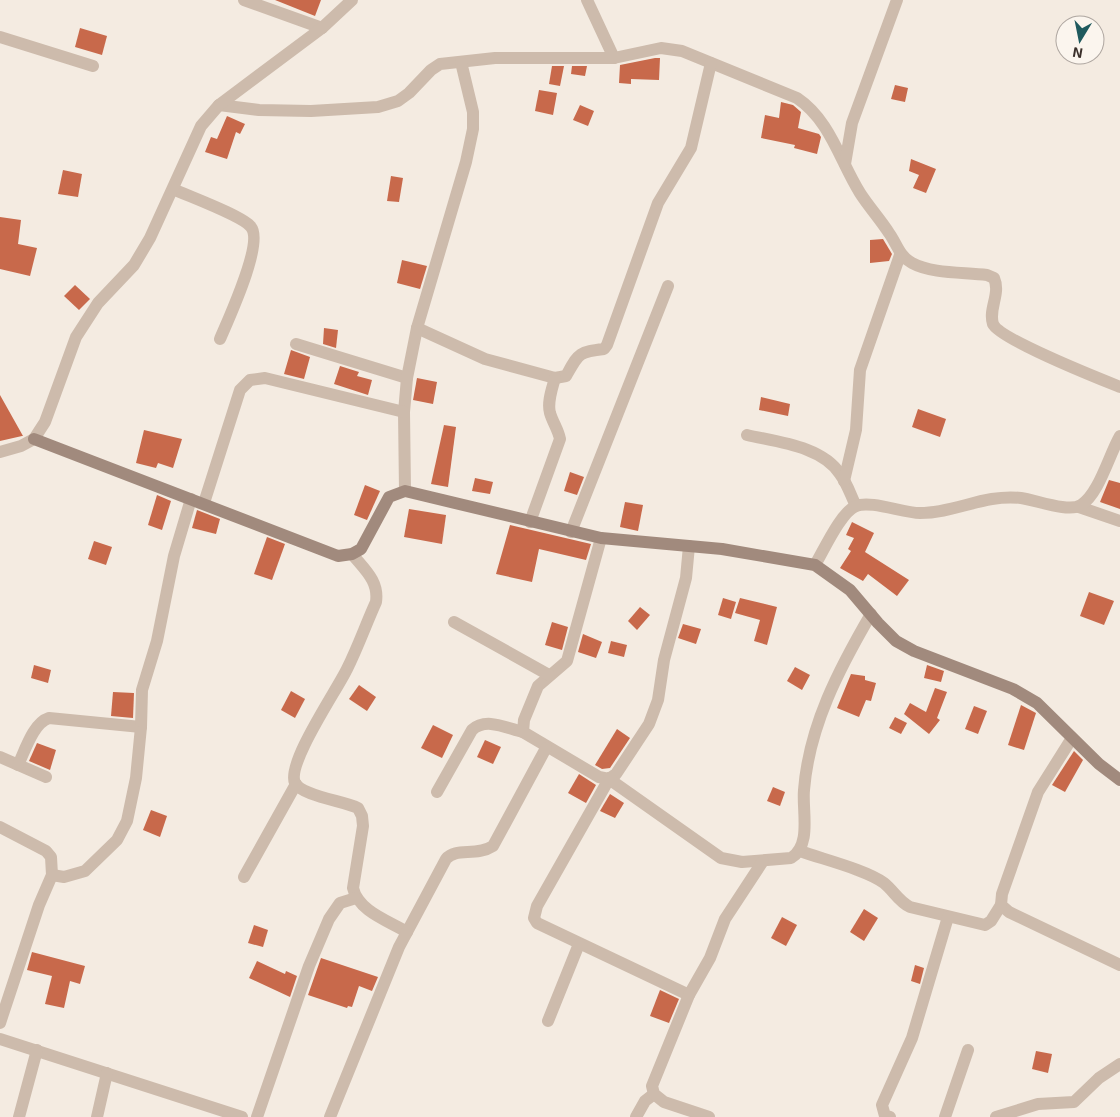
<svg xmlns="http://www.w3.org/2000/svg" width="1120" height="1117" font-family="'Exo 2',sans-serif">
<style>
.building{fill:#c8694b}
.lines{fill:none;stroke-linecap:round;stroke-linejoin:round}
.street{stroke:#cdbbac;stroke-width:12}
.secondary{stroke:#a18a7d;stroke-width:12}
</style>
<rect width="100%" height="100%" fill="#f4ebe1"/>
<g class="building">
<polygon points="275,0 321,0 315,16"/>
<polygon points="80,28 107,36 102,55 75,47"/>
<polygon points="655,58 660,58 659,80 631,79 631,84 619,83 620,65"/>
<polygon points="552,66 564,66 560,86 549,84"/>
<polygon points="572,66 587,66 585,76 571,74"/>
<polygon points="895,85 908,88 905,102 891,99"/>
<polygon points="539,90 557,93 553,115 535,111"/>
<polygon points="781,102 793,105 801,112 798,128 819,134 821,137 817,154 794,148 795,145 761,138 765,115 779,118"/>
<polygon points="580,105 594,111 588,126 573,120"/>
<polygon points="227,116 245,124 240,134 236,132 227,159 205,152 211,137 217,139"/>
<polygon points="911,159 936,169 926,193 913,188 919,175 909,171"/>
<polygon points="63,170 82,174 78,197 58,194"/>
<polygon points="391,176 403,178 399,202 387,201"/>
<polygon points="0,217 21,220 18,244 37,248 30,276 0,269"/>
<polygon points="883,239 892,254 889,261 870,263 870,240"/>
<polygon points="402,260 427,266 420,289 397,283"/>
<polygon points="75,285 90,299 79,310 64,296"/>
<polygon points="324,328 338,330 336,348 323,344"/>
<polygon points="291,350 310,357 304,379 284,374"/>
<polygon points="340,366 359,372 357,376 372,380 368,395 334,384"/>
<polygon points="417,378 437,382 433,404 413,400"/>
<polygon points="0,395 23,436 22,436 0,441"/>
<polygon points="761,397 790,404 788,416 759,410"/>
<polygon points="918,409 946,419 940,437 912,427"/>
<polygon points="444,425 456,427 448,487 431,484"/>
<polygon points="144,430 182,439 173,468 158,463 156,468 136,463"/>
<polygon points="570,472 584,477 577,495 564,491"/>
<polygon points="475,478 493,482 490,494 472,491"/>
<polygon points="1109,480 1120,483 1120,509 1100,502"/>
<polygon points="365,485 380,491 367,520 354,515"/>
<polygon points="157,495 171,501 162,530 148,525"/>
<polygon points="625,502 643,505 638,531 620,527"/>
<polygon points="409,509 446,515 442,544 404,537"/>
<polygon points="197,510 220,519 216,534 192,528"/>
<polygon points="852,522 874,533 865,552 909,580 897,596 868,574 863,581 840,568 851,551 848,549 854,538 846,535"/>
<polygon points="510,525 591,544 586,560 539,549 532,582 496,574"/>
<polygon points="267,537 285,544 272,580 254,574"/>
<polygon points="94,541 112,547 106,565 88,559"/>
<polygon points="1089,592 1114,601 1104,625 1080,616"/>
<polygon points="723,598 736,602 731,619 718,615"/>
<polygon points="740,598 777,607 767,645 754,641 760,620 735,613"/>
<polygon points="640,607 650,615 637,630 628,621"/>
<polygon points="552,622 568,627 562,650 545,645"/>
<polygon points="683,624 701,629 696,644 678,638"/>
<polygon points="583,634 602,642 596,658 578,652"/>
<polygon points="611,641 627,645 624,657 608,653"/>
<polygon points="34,665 51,670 48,683 31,678"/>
<polygon points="927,665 944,671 941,682 924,678"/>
<polygon points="795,667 810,675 802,690 787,681"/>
<polygon points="851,674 865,676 865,680 876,683 871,701 866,700 859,717 837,708"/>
<polygon points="359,685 376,697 367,711 349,699"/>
<polygon points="935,688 947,692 937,718 940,720 929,734 904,714 910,703 926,712"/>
<polygon points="291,691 305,699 295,718 281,710"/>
<polygon points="113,692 134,693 133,718 111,716"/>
<polygon points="1021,705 1036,713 1024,750 1008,745"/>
<polygon points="974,706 987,711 978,734 965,729"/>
<polygon points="895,717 907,723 901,734 889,728"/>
<polygon points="433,725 453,735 442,758 421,748"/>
<polygon points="617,729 630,738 610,768 602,769 595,765"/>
<polygon points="485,740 501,747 493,764 477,757"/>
<polygon points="37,743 56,750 50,770 29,761"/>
<polygon points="1074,751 1083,760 1065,792 1052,785"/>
<polygon points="579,774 596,785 586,803 568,793"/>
<polygon points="773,787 785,792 780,806 767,801"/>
<polygon points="610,794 624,803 615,818 600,811"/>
<polygon points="151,810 167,816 160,837 143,830"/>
<polygon points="864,909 878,918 864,941 850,932"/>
<polygon points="782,917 797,925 786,946 771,938"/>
<polygon points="254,925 268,930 263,947 248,943"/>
<polygon points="32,952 85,966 80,984 70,981 64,1008 45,1004 52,976 27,970"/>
<polygon points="321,958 378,977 372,991 359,986 352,1007 348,1006 347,1008 308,995"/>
<polygon points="257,961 285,974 286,971 297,976 290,997 249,978"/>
<polygon points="915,965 924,968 920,984 911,981"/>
<polygon points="660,990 679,999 669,1023 650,1016"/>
<polygon points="1036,1051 1052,1054 1048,1073 1032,1069"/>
</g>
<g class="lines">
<g class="street">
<polyline points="244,0 322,28"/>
<polyline points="587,0 614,58"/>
<polyline points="0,37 93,66"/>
<path d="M219 105 259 110 311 111 378 107 398 101 409 93 431 70 440 64 495 58H614L661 48 682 51 797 98C830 120 840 161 860 193 869 207 880 219 889 233 897 244 899 256 912 263 932 274 964 272 987 275L994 278C1001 294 988 309 993 324 999 339 1100 379 1120 387"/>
<polyline points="845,164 852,123 897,0"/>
<path d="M173 189C188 196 243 216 251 227 264 243 228 320 220 339"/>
<path d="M417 328 485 359 555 378 566 376C579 353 578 352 604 349L607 345 658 203 691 148 711 63"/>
<polyline points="296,344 407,378"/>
<path d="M747 435C777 442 822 446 840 474 847 483 851 496 856 506"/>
<polyline points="0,452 21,446 34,439 45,422 76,337 98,303 134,265 150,238 201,126 219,105 322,28 352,0"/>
<polyline points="844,481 856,430 860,370 900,255"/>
<polyline points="405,491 404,412 407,378 417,328 466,162 473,129 473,112 461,62"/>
<polyline points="204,503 240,390 250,380 265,378 404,412"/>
<polyline points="1079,507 1120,521"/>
<path d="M530 522 560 439C558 429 553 423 550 413 547 402 552 389 555 378"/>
<polyline points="571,532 668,286"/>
<polyline points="601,538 567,661 538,686 524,720 523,732 599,777 609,779 616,774 649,724 658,700 664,660 686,578 689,546"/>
<path d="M352 554C365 570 379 581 376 602 366 624 358 647 347 669 337 690 286 764 295 783 302 796 344 801 358 808L362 816 363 826 353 888C358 911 389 921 407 932"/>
<path d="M815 565C824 550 841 512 856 506 871 500 903 513 920 513 956 513 983 494 1021 498 1036 500 1069 513 1081 505 1099 494 1109 455 1120 436"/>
<polyline points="454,622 549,675"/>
<polyline points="1072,738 1038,792 1002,894 1001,905 1009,912 1120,965"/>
<polyline points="0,757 46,777"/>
<path d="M18 765C25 751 33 723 49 718L141 727"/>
<path d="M437 792 472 730C486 717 506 728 523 732"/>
<polyline points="0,827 46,851 51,857 52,875 39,905 0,1023"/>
<path d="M800 851C822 859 867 870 884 883 894 891 898 901 910 907L985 925 991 921 1001 905"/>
<polyline points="52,875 64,877 85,871 117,840 127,821 136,778 141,727 142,690 157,641 174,556 191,499"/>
<polyline points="244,877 296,784"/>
<path d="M689 995 537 923 534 918 537 906 609 779 721 858 742 862 791 858C812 845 802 811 804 790 809 726 839 669 871 614"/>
<polyline points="548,1021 579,944"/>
<polyline points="0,1039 242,1117"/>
<polyline points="19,1117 37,1050"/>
<polyline points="97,1117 107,1073"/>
<polyline points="257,1117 309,966 329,919 340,903 356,898"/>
<path d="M330 1117 399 947 446 859C456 847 476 857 493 846L546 748"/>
<polyline points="636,1117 645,1101 654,1094"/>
<polyline points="709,1117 664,1102 654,1094 652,1086 689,995 710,958 725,919 763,861"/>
<polyline points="890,1117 885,1116 882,1105 912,1038 948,917"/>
<polyline points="945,1117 968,1050"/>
<polyline points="996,1117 1038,1104 1074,1102 1099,1078 1120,1064"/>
</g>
<polyline class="secondary" points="34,439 338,556 352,554 361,549 389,497 405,491 601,538 722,549 815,565 850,590 878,623 896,641 914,651 1013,689 1037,703 1099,764 1120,780"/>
</g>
<g transform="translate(1080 40) rotate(190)"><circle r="24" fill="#fbf5ee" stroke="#aea6a0"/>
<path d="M0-4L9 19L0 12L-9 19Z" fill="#1f5a5e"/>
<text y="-8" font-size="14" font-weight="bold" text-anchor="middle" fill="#3b302b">N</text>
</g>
</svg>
